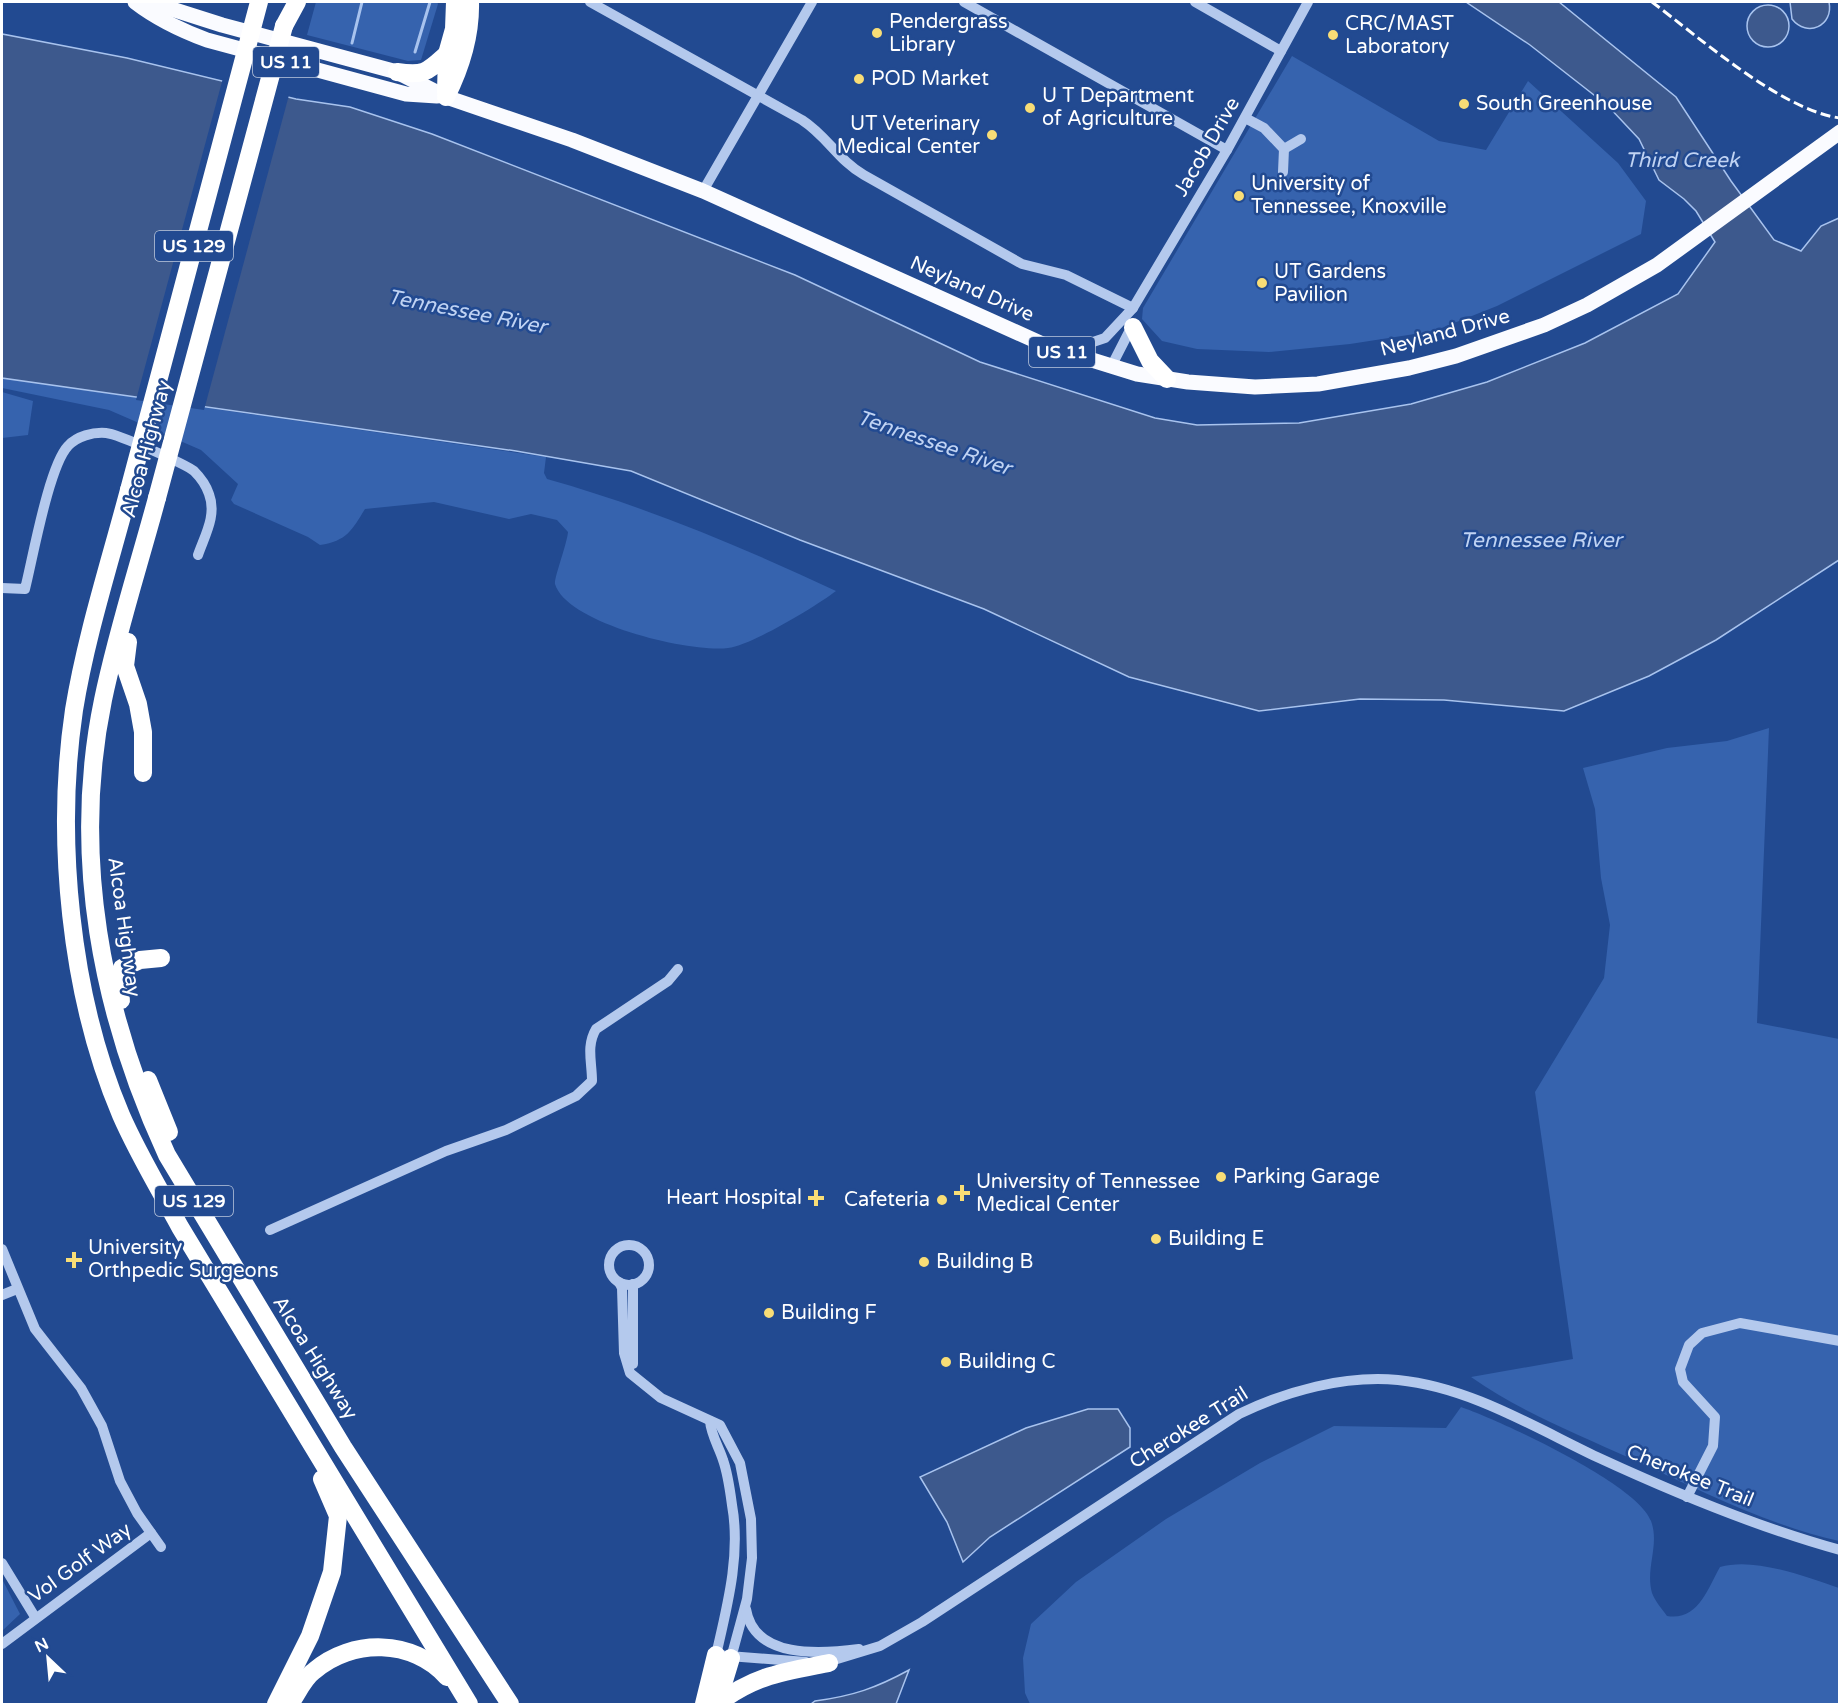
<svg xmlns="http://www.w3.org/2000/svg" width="1841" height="1706" font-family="'Varela Round',sans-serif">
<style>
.green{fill:#3663ae}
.water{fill:#3d598d;stroke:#a8c3ee;stroke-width:1.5}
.pier{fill:#224a91}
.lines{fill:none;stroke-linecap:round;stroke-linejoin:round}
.stream{stroke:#a8c3ee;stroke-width:3}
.minor{stroke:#b4c9ed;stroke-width:10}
.major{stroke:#fafbff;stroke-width:15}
.highway{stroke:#fff;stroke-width:18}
.rail{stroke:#fff;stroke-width:3;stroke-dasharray:10 4.5;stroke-linecap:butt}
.highway-bridge{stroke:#fff;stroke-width:18}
.poi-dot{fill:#f8dd76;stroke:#224a91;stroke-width:2}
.labels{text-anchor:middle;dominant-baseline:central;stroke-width:5;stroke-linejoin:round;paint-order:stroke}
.shield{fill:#224a91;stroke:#bdc9de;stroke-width:1.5}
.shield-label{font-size:18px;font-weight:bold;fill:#fff}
.poi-label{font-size:20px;fill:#fff;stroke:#224a91;text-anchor:start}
.street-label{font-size:20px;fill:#fff;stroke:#224a91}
.water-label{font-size:21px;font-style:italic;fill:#c0d3f3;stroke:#224a91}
</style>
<rect width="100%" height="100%" fill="#224a91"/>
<g class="green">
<polygon points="316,2 437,2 438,4 421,60 408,61 307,35"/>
<polygon points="1292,56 1439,141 1486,150 1528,81 1618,163 1646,201 1641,234 1497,306 1434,331 1350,344 1269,352 1197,349 1162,341 1142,319 1143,308"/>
<path d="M2 378 546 457 544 473 547 479C647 507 742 547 836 591 815 607 752 645 728 648 691 653 567 624 555 584 554 578 567 544 568 532L557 520 531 514 509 519 434 502 365 509C352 530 347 541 320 545L308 537 234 504 231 500 238 484 201 450 109 410 2 388Z"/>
<polygon points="2,392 33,401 28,435 2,438"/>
<path d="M1769 728 1757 1023 1839 1039V1541C1768 1525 1699 1490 1632 1459 1577 1434 1521 1412 1471 1377L1573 1359 1535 1092 1604 978 1610 925 1601 878 1595 809 1583 768 1667 748 1727 741Z"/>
<path d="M1461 1407C1499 1420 1638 1484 1651 1521 1660 1545 1645 1568 1652 1593 1655 1601 1662 1609 1667 1616 1698 1621 1707 1590 1720 1567 1755 1557 1806 1577 1839 1588V1704H1030L1025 1693 1023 1658 1031 1624 1076 1582 1166 1519 1260 1463 1334 1426 1446 1428Z"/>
<polygon points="2,1579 20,1614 2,1631"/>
</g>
<g class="water">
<polygon points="1466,2 1559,2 1676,97 1731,181 1774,240 1801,251 1821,226 1839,218 1839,560 1716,640 1649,676 1564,711 1444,700 1360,699 1259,711 1129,677 984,609 800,540 631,471 516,451 2,378 2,34 127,58 296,99 350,107 432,134 795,275 980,362 1155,418 1197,425 1299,423 1411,404 1487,382 1585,343 1678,294 1715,242 1696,211 1684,199 1659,180 1639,139 1608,106 1530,45"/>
<path d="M1790 2H1829C1834 26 1807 38 1792 19Z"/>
<circle cx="1768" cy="26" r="21"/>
<polygon points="1088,1409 1118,1409 1130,1428 1130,1447 990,1537 963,1562 947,1522 920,1477 1026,1428"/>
<path d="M909 1670 896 1704H811L815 1701C853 1696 876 1688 909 1670Z"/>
</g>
<polygon class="pier" points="223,78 289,95 204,410 136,400"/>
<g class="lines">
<g class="stream">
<polyline points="352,43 362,2"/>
<polyline points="415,52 430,2"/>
</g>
<g class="minor">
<path d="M590 2 802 120C827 136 839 161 864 175L1022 264 1066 275 1133 308"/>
<polyline points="964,2 1227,150"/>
<polyline points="1195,2 1281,51"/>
<polyline points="1249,120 1264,128 1284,149 1283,172"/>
<polyline points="1284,149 1301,139"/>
<polyline points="703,191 812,2"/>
<polyline points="1053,346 1093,342 1105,338 1133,308 1227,150 1308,2"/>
<polyline points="1111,367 1133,324"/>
<path d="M2 588 25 589C33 557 49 466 68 446 77 436 93 432 106 433 118 434 185 464 194 471 200 477 206 485 209 494 217 515 205 535 198 555"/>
<path d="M270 1230 446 1151 506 1130 576 1096 592 1081C592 1062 586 1046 596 1029L668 981 678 969"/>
<circle cx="629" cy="1265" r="20"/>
<polyline points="2,1249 35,1329 81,1388 102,1426 120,1481 137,1513 161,1547"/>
<polyline points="619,1282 622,1288 624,1353 630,1373 661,1398 720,1425 740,1463 751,1519 752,1558 747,1599 731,1658"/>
<polyline points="633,1284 633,1364"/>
<polyline points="2,1295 17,1289"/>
<path d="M710 1421C711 1435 719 1447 723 1460 728 1474 730 1490 732 1505 741 1555 727 1607 716 1655L806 1662"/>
<polyline points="1687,1497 1713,1446 1715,1417 1683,1382 1680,1369 1689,1345 1702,1333 1740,1323 1840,1341"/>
<polyline points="2,1563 35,1617"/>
<path d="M746 1609C754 1659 820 1654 859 1649"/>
<polyline points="2,1644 151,1533"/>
<path d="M824 1663 880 1646 922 1622 1239 1414C1287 1391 1344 1375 1398 1380 1469 1387 1534 1427 1597 1457 1675 1493 1756 1527 1840 1550"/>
</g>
<g class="major">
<path d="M135 2C157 19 180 30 207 40L406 94 437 96"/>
<polyline points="150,2 222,25 397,72 446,97 572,140 703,191 1047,346 1137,374 1188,382 1255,387 1318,384 1409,368 1456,356 1544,325 1587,305 1657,265 1840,132"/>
</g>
<g class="highway">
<polyline points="284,26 297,2"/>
<path d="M397 72C425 76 427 72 447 54"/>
<polyline points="446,92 447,54 454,29 455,2"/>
<path d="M446 97C461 67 471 36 470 2"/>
<polyline points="1133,327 1150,361 1167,379"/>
<path d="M129 490C110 562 86 636 74 710 55 838 70 995 121 1115 138 1154 160 1190 180 1227L469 1704"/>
<path d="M157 498C139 565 117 632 103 700 71 855 101 1012 167 1155L343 1447 510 1704"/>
<polyline points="128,642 125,666 138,704 143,732 143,773"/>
<polyline points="121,1000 117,981 122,968 140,960 161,958"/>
<polyline points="148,1080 169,1132"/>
<polyline points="276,1704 310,1636 332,1572 338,1516 322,1479"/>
<path d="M290 1704C297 1694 304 1678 314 1671 352 1638 413 1639 447 1677"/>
<polyline points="704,1704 716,1655"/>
<path d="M717 1704C755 1675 783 1672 829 1663"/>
<polyline points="717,1704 731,1658"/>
</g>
<path class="rail" d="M1652 2C1700 38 1781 110 1840 118"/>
<g class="highway-bridge">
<polyline points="129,490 259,2"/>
<polyline points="157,498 284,26"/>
</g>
</g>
<g class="poi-dot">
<circle cx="877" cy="33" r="6"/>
<circle cx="1333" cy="35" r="6"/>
<circle cx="859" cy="79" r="6"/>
<circle cx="1464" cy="104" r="6"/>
<circle cx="1030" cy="108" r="6"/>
<circle cx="992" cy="135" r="6"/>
<circle cx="1239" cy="196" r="6"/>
<circle cx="1262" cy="283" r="6"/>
<circle cx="1221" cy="1177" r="6"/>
<path d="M959 1184h6v6h6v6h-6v6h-6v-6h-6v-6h6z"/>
<path d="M813 1189h6v6h6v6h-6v6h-6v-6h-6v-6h6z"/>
<circle cx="942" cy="1200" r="6"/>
<circle cx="1156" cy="1239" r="6"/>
<path d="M71 1251h6v6h6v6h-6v6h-6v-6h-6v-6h6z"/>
<circle cx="924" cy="1262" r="6"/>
<circle cx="769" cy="1313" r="6"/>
<circle cx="946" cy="1362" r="6"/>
</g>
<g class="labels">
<g class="shield">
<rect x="253" y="47" width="66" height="30" rx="4.5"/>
<rect x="155" y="231" width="78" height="30" rx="4.5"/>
<rect x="1029" y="337" width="66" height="30" rx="4.5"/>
<rect x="155" y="1186" width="78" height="30" rx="4.5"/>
</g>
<g class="shield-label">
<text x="286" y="62">US 11</text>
<text x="194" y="246">US 129</text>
<text x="1062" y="352">US 11</text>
<text x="194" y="1201">US 129</text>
</g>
<g class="poi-label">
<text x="889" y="22">Pendergrass<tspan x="889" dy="23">Library</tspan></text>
<text x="1345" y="24">CRC/MAST<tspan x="1345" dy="23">Laboratory</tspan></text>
<text x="871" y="79">POD Market</text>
<text x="1042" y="96">U T Department<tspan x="1042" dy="23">of Agriculture</tspan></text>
<text x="1476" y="104">South Greenhouse</text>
<text x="980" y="124" text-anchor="end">UT Veterinary<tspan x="980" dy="23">Medical Center</tspan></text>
<text x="1251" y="184">University of<tspan x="1251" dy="23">Tennessee, Knoxville</tspan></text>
<text x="1274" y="272">UT Gardens<tspan x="1274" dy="23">Pavilion</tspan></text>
<text x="1233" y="1177">Parking Garage</text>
<text x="976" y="1182">University of Tennessee<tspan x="976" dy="23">Medical Center</tspan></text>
<text x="802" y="1198" text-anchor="end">Heart Hospital</text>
<text x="930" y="1200" text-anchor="end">Cafeteria</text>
<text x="1168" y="1239">Building E</text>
<text x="88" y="1248">University<tspan x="88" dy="23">Orthpedic Surgeons</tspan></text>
<text x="936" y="1262">Building B</text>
<text x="781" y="1313">Building F</text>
<text x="958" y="1362">Building C</text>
</g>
<g class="street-label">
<text transform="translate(1207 147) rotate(-60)">Jacob Drive</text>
<text transform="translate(972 289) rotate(24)">Neyland Drive</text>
<text transform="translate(1445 333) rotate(-15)">Neyland Drive</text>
<text transform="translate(147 449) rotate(-75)">Alcoa Highway</text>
<text transform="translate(124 927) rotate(82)">Alcoa Highway</text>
<text transform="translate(315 1358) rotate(58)">Alcoa Highway</text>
<text transform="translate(1189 1428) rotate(-32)">Cherokee Trail</text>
<text transform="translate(1690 1476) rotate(22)">Cherokee Trail</text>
<text transform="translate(80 1563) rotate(-36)">Vol Golf Way</text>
</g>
<g class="water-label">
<text x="1682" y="160">Third Creek</text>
<text transform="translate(467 312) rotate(11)">Tennessee River</text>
<text transform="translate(934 443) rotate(19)">Tennessee River</text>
<text x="1541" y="540">Tennessee River</text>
</g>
</g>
<rect width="1841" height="1706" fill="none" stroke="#ffffff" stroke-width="6"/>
<g transform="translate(48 1658) rotate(334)" stroke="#224a91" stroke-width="4.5" paint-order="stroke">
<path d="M0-4.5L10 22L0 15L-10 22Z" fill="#ffffff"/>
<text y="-9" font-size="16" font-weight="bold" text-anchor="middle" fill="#ffffff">N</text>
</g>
</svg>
